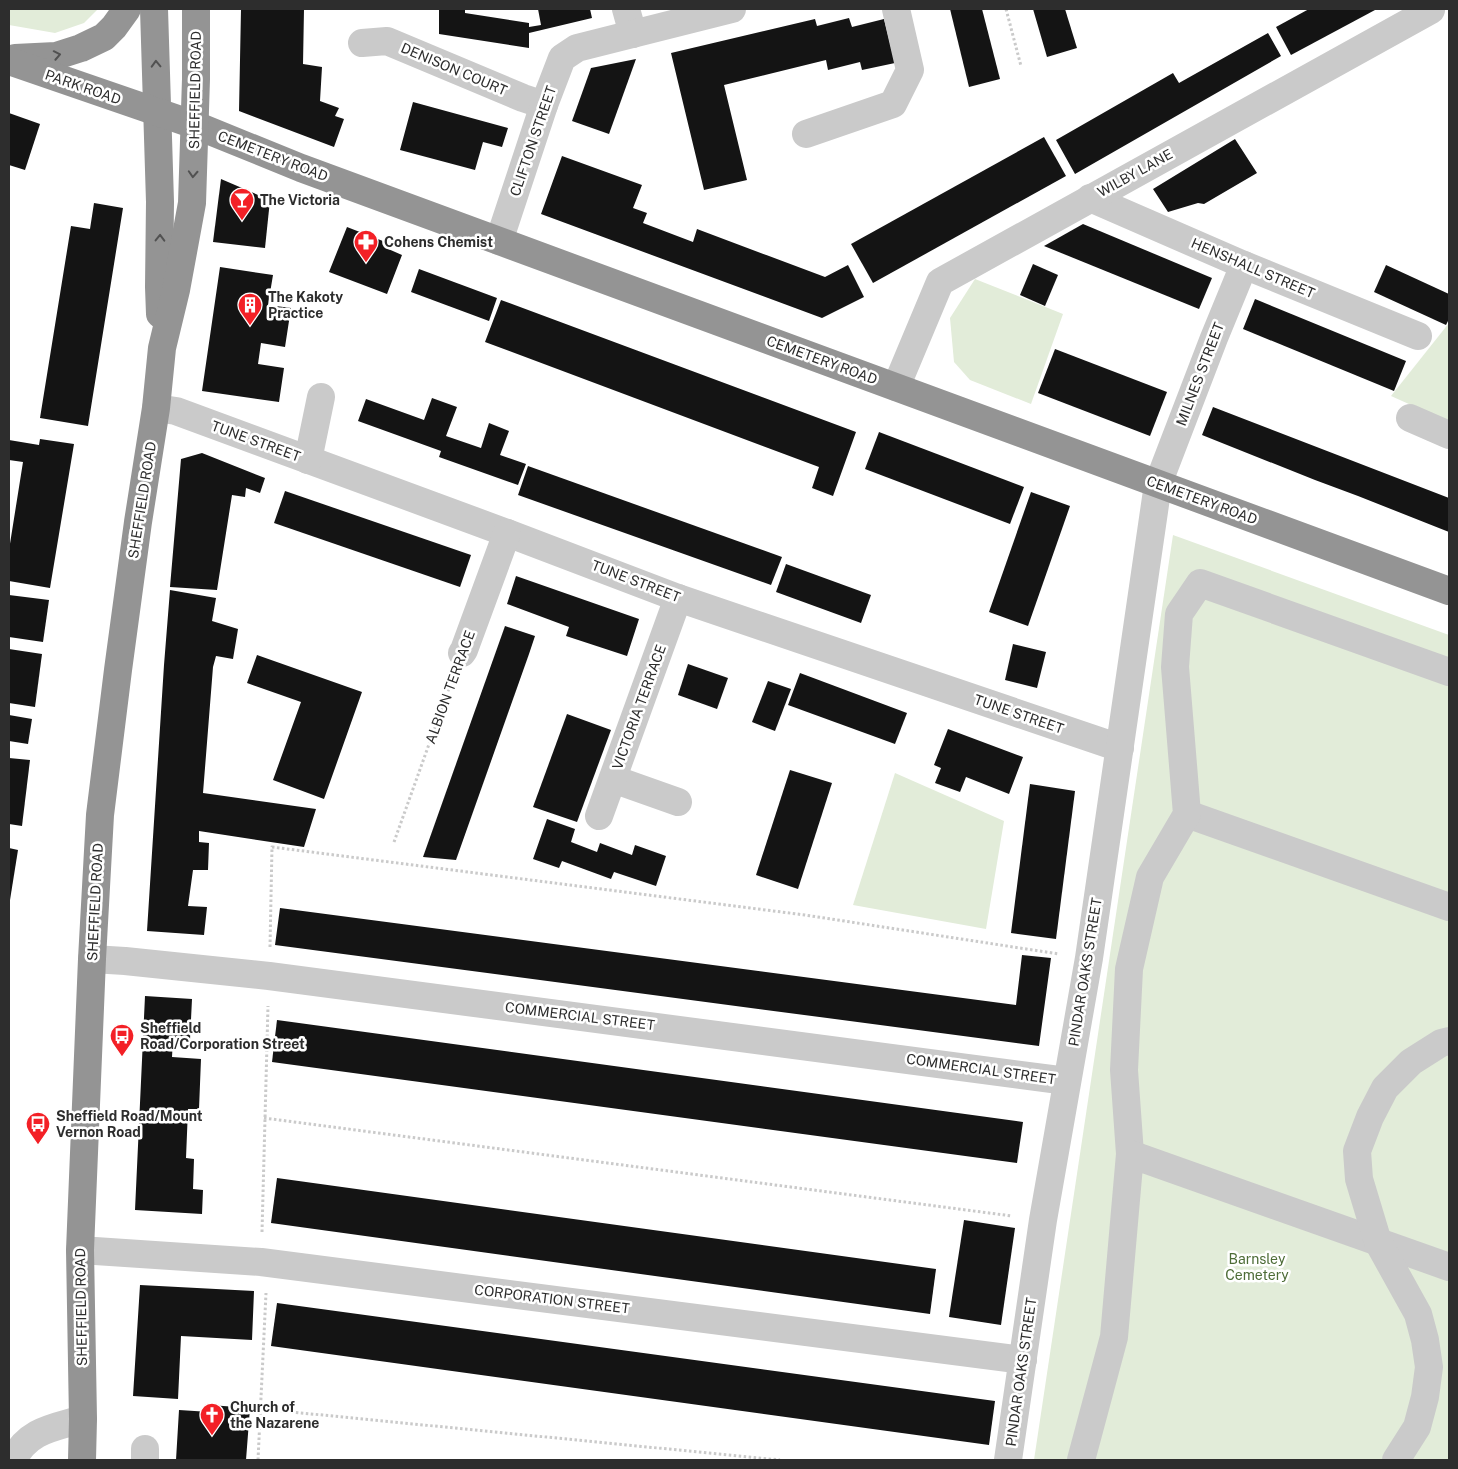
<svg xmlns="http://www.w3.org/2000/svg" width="1458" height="1469" font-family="'Public Sans',sans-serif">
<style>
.green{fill:#e2ecd9}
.building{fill:#141414}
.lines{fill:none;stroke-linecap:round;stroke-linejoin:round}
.path{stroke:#cacaca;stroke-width:3;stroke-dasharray:2.5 2.5;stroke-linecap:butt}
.minor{stroke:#cacaca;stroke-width:28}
.highway{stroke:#949494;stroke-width:28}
.oneway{stroke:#515151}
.labels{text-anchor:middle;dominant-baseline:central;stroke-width:5;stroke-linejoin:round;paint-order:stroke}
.street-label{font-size:14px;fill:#2d2d2d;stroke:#fff}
.poi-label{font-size:14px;font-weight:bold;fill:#2d2d2d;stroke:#fff;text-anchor:start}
.park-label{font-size:14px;fill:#4d6c37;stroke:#fff}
</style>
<rect width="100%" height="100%" fill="#fff"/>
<g class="green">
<polygon points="9,9 98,9 84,23 55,33 9,25"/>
<polygon points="975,279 1063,314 1031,404 970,380 954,362 950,318"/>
<polygon points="1449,323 1449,422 1391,396"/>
<polygon points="1173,535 1449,635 1449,1460 1034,1460"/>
<polygon points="895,773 1004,821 986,929 853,905"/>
</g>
<g class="building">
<polygon points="241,9 304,9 303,64 322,67 320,101 339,108 335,116 344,119 334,147 239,111"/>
<polygon points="439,9 465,9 465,13 529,23 529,27 541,25 538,9 590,9 592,18 529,33 529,48 439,34"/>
<polygon points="950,9 982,9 1000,79 969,87"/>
<polygon points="1033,9 1065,9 1077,48 1047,57"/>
<polygon points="1309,9 1375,9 1375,10 1291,55 1276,27"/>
<polygon points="849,18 852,27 884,19 895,63 862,70 860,62 828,70 826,60 724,85 747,180 704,190 671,53 815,19 817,26"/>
<polygon points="1268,33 1281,56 1075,174 1056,140 1173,73 1179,83"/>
<polygon points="636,59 609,134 572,121 591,68"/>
<polygon points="413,102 508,128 502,147 483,142 475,170 400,150"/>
<polygon points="9,113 40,124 25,170 9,165"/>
<polygon points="1044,137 1066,176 873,283 851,244"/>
<polygon points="1235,139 1257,173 1204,204 1198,203 1168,212 1153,189"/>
<polygon points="562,156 642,185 633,208 647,213 643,223 693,242 697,229 825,277 848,265 864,297 822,318 541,214"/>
<polygon points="221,179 270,200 265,248 213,242"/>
<polygon points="94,203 123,208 88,426 40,418 71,226 90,229"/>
<polygon points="1083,224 1212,278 1199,309 1044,246"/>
<polygon points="347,227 388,243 386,248 402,255 387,294 329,272"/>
<polygon points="1033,264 1058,275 1045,306 1020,295"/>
<polygon points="1386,265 1449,294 1449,319 1446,325 1374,292"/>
<polygon points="220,267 273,275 268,305 291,308 285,347 261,343 258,364 284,368 279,402 202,391"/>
<polygon points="419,269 497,298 489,321 411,292"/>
<polygon points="1255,299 1406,361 1394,391 1243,329"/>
<polygon points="501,300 856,432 833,496 812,488 819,467 485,342"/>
<polygon points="1055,349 1167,392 1150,436 1038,393"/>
<polygon points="432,398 457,407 446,436 481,448 489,423 509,431 500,455 526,464 518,485 439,457 441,451 358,421 366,399 424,420"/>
<polygon points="1213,407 1449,498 1449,532 1358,496 1315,480 1202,435"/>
<polygon points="879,432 1024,487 1010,524 865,469"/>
<polygon points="40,439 74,444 50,588 9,581 9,550 23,462 9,460 9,440 39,445"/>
<polygon points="202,453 265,478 260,493 246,488 245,497 232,495 217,590 170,587 181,459"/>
<polygon points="528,466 782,557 771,585 518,495"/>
<polygon points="285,491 471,555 460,587 274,523"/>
<polygon points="1031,492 1070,506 1028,626 989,612"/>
<polygon points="786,564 871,595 861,623 776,592"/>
<polygon points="516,576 639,619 627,656 566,636 569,627 507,604"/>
<polygon points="170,590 216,598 212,621 238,629 233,659 216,656 213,667 203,793 316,809 304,847 199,831 199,842 209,843 208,870 193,870 188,906 207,907 204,935 147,931 164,665"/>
<polygon points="9,595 49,600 43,642 9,637"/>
<polygon points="505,626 535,636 529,654 456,860 423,857"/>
<polygon points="1013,644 1046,652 1037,688 1005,680"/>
<polygon points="9,649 42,654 35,707 9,703"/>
<polygon points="257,655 362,692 324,799 273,780 301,702 247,683"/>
<polygon points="688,664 728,678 717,709 678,695"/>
<polygon points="800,673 907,713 895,744 788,705"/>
<polygon points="768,681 791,689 775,731 752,722"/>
<polygon points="567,714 611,730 577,822 533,807"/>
<polygon points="9,715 32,719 28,744 9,741"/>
<polygon points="948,729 1023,757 1009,794 966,777 960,792 935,783 941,768 934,765"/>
<polygon points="9,758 30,760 22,826 9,824"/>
<polygon points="790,770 832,783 798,889 756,875"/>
<polygon points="1030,784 1075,791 1056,939 1011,933"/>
<polygon points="547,819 575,829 571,842 597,852 600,843 632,855 635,845 666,856 656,886 614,872 611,879 562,861 559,868 533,859"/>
<polygon points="9,848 18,850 10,900 9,900"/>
<polygon points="280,908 1016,1005 1022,955 1051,958 1039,1046 275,945"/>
<polygon points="145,996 192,999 190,1040 173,1039 172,1057 201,1059 199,1109 188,1109 186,1158 194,1159 193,1189 203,1190 202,1214 135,1210"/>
<polygon points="277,1020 1023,1122 1017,1163 272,1062"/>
<polygon points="277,1178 936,1269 930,1314 271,1223"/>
<polygon points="964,1220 1015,1228 1001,1325 949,1317"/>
<polygon points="140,1285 254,1291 252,1340 181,1336 178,1399 133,1396"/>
<polygon points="277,1303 995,1401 989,1445 271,1346"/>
<polygon points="210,1405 250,1408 246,1460 176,1460 179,1410 210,1412"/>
</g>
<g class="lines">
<g class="path">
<polyline points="1006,9 1021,66"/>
<polyline points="394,842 452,680"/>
<polyline points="270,947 272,847 805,915 1059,954"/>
<polyline points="264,1118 1012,1216"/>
<polyline points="262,1232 268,1006"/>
<polyline points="261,1409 780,1460"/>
<polyline points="258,1460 266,1293"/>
</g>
<g class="minor">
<polyline points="626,9 633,34"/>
<polyline points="362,43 387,41 523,98 544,105"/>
<polyline points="806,134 893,104 910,70 896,9"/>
<polyline points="1090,198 1244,265 1418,336"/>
<polyline points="499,241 544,105 562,58 577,48 732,9"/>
<polyline points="896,387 940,282 1431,10"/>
<polyline points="156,408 176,411 507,533 678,598 1120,748"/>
<polyline points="1410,418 1449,435"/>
<polyline points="308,460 321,397"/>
<polyline points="462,653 464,650 507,533"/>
<polyline points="613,779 678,802"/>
<polyline points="1187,814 1449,907"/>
<polyline points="599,816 678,598"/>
<polyline points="92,959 125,961 269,976 1067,1081"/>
<polyline points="1130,1154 1124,1070 1129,969 1150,877 1187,814 1175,667 1179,614 1200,583 1449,672"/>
<polyline points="80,1250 261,1262 1023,1360"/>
<path d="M13 1460C28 1430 53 1428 83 1419"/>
<polyline points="145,1460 145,1449"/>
<polyline points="1008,1460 1043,1220 1089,958 1158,484 1214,338 1244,265"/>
<polyline points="1081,1460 1114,1337 1130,1154 1449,1267"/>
<polyline points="1396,1460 1417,1427 1425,1397 1429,1367 1425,1340 1418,1314 1378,1242 1359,1179 1357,1151 1370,1117 1385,1088 1411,1062 1441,1043 1449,1041"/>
</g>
<g class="highway">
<polyline points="154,9 160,202 159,287 160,314"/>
<polyline points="15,58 56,56 81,48 104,37 114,27 127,9"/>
<polyline points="9,61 195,125 301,168 1449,591"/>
<polyline points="82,1460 83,1419 80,1250 92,959 100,815 118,670 138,522 156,408 162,348 176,290 192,203 196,79 196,9"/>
</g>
</g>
<defs><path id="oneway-chevron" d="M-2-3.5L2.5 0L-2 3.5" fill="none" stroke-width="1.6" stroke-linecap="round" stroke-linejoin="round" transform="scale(1.25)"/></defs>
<g class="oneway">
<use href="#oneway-chevron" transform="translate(57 55) rotate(-11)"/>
<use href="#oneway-chevron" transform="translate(156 64) rotate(-92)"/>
<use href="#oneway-chevron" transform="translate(193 174) rotate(93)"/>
<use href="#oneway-chevron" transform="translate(160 238) rotate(-89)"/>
</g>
<defs>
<symbol id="bar-pin" viewBox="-11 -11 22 30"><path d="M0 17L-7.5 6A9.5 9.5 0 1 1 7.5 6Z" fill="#f32026" stroke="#fff"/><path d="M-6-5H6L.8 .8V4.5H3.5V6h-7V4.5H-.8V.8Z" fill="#fff"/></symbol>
<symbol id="pharmacy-pin" viewBox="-11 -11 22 30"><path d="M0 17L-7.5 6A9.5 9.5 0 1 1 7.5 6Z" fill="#f32026" stroke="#fff"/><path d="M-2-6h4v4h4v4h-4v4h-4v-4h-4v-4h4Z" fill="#fff"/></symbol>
<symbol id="building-pin" viewBox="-11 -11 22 30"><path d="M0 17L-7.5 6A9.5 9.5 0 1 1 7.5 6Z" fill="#f32026" stroke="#fff"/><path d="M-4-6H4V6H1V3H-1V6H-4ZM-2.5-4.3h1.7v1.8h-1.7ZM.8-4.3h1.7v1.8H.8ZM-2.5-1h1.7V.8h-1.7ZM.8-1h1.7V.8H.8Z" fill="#fff"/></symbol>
<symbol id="bus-pin" viewBox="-11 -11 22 30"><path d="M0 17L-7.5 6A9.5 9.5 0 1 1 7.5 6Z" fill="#f32026" stroke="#fff"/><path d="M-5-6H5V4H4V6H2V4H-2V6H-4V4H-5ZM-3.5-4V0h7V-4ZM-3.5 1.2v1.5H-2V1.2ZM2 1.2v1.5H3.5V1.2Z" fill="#fff"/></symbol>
<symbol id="church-pin" viewBox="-11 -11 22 30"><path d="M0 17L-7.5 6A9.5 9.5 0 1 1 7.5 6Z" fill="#f32026" stroke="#fff"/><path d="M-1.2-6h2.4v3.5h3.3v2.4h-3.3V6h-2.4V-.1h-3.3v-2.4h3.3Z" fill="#fff"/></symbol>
</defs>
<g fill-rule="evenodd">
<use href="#bar-pin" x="228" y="186" width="28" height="38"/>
<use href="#pharmacy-pin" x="352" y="228" width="28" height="38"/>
<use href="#building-pin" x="236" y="291" width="28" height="38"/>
<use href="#bus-pin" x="108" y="1022" width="28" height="38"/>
<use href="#bus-pin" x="24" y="1110" width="28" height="38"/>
<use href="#church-pin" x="198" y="1401" width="28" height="38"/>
</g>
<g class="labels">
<g class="street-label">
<text transform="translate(454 69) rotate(23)">DENISON COURT</text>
<text transform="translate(83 87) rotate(19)">PARK ROAD</text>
<text transform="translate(195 90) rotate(-89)">SHEFFIELD ROAD</text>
<text transform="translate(533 141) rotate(-71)">CLIFTON STREET</text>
<text transform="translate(273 156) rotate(21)">CEMETERY ROAD</text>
<text transform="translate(1135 173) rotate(-29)">WILBY LANE</text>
<text transform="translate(1253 268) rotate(23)">HENSHALL STREET</text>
<text transform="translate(822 360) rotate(20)">CEMETERY ROAD</text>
<text transform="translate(1200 374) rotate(-69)">MILNES STREET</text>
<text transform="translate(256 441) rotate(20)">TUNE STREET</text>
<text transform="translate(142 500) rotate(-81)">SHEFFIELD ROAD</text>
<text transform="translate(1202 500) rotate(20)">CEMETERY ROAD</text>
<text transform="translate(636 581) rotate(21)">TUNE STREET</text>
<text transform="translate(450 687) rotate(-70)">ALBION TERRACE</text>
<text transform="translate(639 707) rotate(-70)">VICTORIA TERRACE</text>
<text transform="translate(1019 714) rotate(19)">TUNE STREET</text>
<text transform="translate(95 902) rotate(-87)">SHEFFIELD ROAD</text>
<text transform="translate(1085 972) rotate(-81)">PINDAR OAKS STREET</text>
<text transform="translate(580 1016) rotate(7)">COMMERCIAL STREET</text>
<text transform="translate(981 1069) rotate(8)">COMMERCIAL STREET</text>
<text transform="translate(552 1299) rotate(7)">CORPORATION STREET</text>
<text transform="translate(81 1307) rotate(-91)">SHEFFIELD ROAD</text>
<text transform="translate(1021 1372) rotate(-82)">PINDAR OAKS STREET</text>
</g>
<g class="poi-label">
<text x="260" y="200">The Victoria</text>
<text x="384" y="242">Cohens Chemist</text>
<text x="268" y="297">The Kakoty<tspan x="268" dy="16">Practice</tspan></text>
<text x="140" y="1028">Sheffield<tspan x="140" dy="16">Road/Corporation Street</tspan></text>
<text x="56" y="1116">Sheffield Road/Mount<tspan x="56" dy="16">Vernon Road</tspan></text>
<text x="230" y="1407">Church of<tspan x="230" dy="16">the Nazarene</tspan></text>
</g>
<g class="park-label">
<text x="1257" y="1259">Barnsley<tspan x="1257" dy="16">Cemetery</tspan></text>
</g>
</g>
<rect width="1458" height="1469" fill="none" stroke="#2d2d2d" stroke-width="20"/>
</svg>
